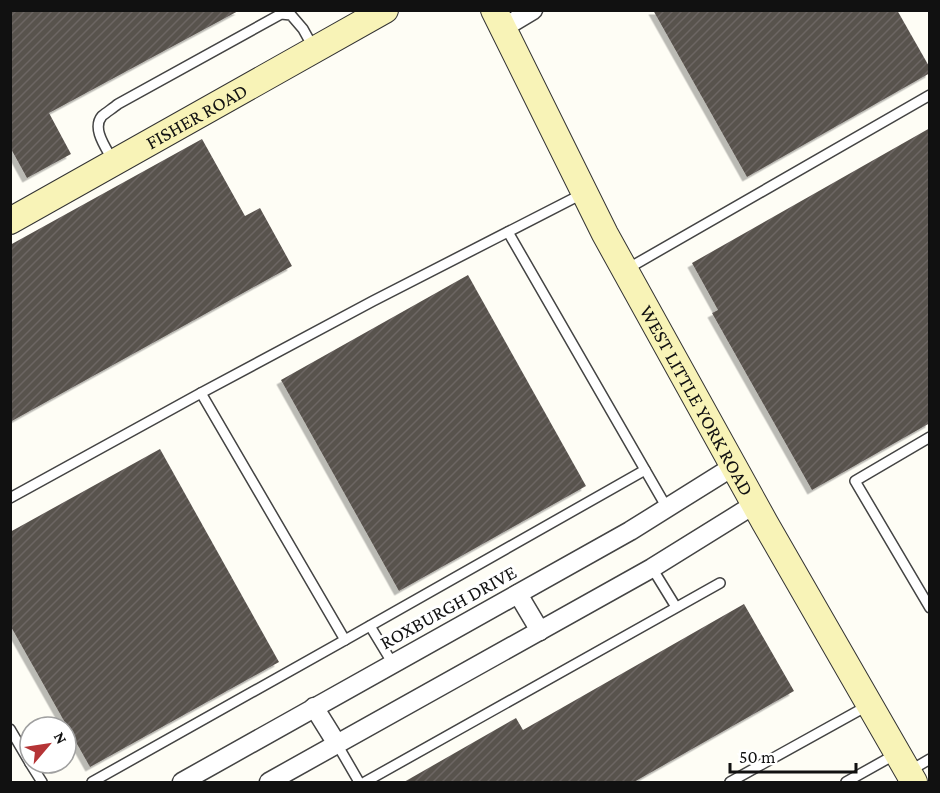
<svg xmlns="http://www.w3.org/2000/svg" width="940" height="793" font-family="'Crimson Pro',serif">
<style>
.building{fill:url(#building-hatch);filter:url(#shadow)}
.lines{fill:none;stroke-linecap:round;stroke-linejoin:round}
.lane-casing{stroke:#444;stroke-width:12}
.street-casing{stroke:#444;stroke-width:21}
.secondary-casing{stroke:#333;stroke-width:28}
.lane{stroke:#fff;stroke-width:9}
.street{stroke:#fff;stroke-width:18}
.secondary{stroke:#f8f3b7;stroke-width:26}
.labels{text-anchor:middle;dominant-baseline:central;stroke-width:6;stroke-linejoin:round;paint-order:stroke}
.street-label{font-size:20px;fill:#111;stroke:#fff}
</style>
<defs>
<pattern id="building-hatch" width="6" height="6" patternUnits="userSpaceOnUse" patternTransform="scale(1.5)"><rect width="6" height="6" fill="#59524e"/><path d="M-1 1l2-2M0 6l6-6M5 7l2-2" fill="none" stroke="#6c6663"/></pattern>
<filter id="shadow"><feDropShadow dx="-4.5" dy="4.5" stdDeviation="0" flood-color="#0004"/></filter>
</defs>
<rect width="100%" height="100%" fill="#fefdf5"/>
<g class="building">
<polygon points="10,10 240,10 49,113 71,154 27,178 10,147"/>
<polygon points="653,10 897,10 930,68 930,73 747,177"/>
<polygon points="930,128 930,423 812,490 712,313 718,310 692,263"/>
<polygon points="202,139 245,216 260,208 292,266 10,422 10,245"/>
<polygon points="468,275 586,486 399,591 281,380"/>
<polygon points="160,449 279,662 90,767 10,625 10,532"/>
<polygon points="744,604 794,691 634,782 404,782 516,718 523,730"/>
</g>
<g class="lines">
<defs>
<g id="lane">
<path d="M113 161C107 149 91 129 102 116 107 112 113 108 118 104L281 14 291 15 303 29 313 47"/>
<polyline points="508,232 667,508"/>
<polyline points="627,269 930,95"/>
<polyline points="201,393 345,640 645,470"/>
<polyline points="930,437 855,481 930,608"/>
<polyline points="10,498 201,393 373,301 582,194"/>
<polyline points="652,568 676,607"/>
<polyline points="370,626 393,664"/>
<polyline points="10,729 30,763"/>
<polyline points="337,744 359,782"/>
<polyline points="30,763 42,782"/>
<polyline points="911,770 930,759"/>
<polyline points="92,782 345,640"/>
<polyline points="365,782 720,583"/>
<polyline points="730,782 867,706"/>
<polyline points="846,782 896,754"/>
</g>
<g id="street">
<polyline points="503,28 533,10"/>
<polyline points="518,594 540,631"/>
<polyline points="314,707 337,744"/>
<polyline points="182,782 630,531 734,466"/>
<polyline points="269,782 652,568 755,504"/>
</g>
<g id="secondary">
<path id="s1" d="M494 10 605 234 765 523 914 782"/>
<path id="s2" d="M10 221 385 10"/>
</g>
</defs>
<use href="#lane" class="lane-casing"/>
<use href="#street" class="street-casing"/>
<use href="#secondary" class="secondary-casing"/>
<use href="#lane" class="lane"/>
<use href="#street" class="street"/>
<use href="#secondary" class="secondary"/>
</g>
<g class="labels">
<g class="street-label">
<text stroke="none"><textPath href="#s2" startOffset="214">FISHER ROAD</textPath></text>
<text stroke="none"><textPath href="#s1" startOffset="440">WEST LITTLE YORK ROAD</textPath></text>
<text transform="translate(448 607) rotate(-29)">ROXBURGH DRIVE</text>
</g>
</g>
<rect width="940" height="793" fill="none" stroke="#111111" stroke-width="24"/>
<g transform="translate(48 745) rotate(61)"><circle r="28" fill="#ffffff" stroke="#a0a0a0" stroke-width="1.5"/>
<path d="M0-4.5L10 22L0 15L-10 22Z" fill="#b53436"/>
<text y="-9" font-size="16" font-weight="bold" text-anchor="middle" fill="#111111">N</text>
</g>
<path d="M730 763v9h126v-9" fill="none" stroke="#111111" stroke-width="3"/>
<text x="739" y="763" font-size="18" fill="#111111" stroke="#ffffff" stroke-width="4.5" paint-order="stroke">50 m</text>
</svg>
